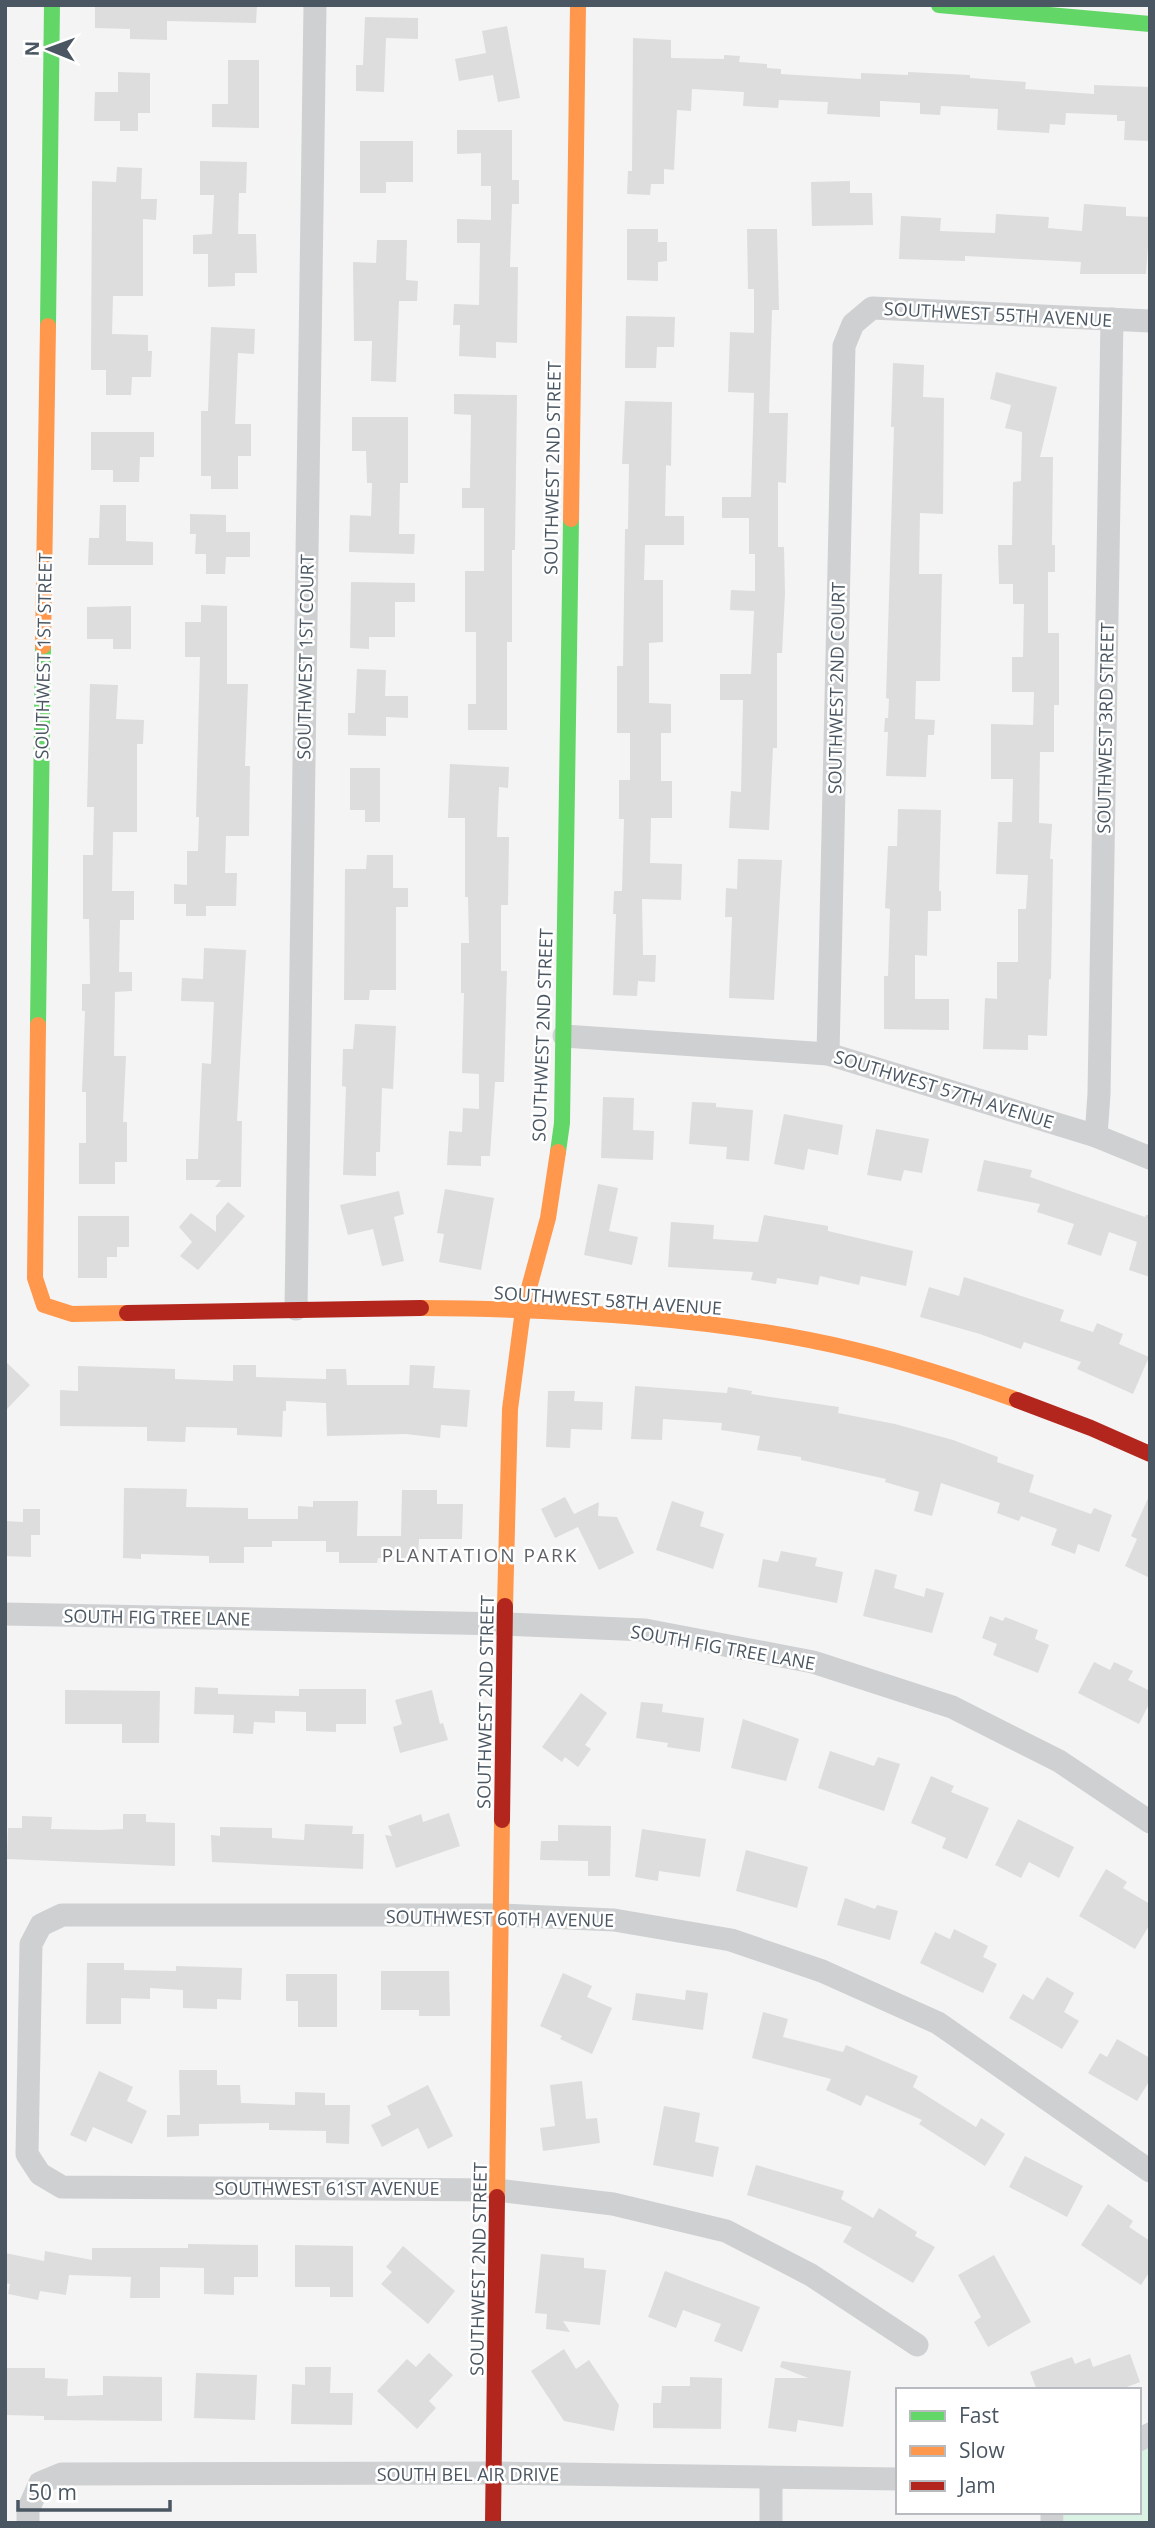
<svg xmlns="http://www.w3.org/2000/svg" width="1155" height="2528" font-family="'Open Sans',sans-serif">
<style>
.green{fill:#d9f2e3}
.building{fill:#ddddde}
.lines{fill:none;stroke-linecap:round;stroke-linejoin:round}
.street{stroke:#ced0d2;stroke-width:23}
.fast{stroke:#63d668;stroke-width:16}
.slow{stroke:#ff974d;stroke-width:16}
.jam{stroke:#b3261e;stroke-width:16}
.labels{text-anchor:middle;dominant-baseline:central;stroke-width:5;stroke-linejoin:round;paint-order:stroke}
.street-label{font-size:18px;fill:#4a5661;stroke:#fff}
.neighbourhood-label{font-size:19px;letter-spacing:2px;fill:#5f6368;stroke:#fff}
</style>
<rect width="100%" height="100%" fill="#f4f4f4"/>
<polygon class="green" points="1150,2445 1150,2523 1064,2523 1064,2512 1139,2512 1139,2449"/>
<g class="building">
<polygon points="95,5 257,5 256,23 167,21 167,40 130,39 130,29 95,28"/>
<polygon points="365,17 418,18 418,39 386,38 384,92 356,91 356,65 363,65"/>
<polygon points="507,26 520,98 498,102 493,75 459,81 455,59 486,53 482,31"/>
<polygon points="633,38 671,40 671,58 724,59 724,55 740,56 739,62 767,64 767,68 781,69 781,74 861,79 861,73 908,75 908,72 970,75 970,78 1026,82 1025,89 1094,94 1094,85 1150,87 1150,141 1124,140 1125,121 1117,121 1117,115 1066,113 1065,125 1050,124 1049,133 997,130 998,109 941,106 940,115 920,114 920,103 880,101 880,117 827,114 828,102 779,100 778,108 743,106 744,92 692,89 691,111 677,110 674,170 664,169 664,184 651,184 650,195 627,194 628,171 632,171"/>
<polygon points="228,60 259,60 259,128 212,127 212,104 228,104"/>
<polygon points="118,72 150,73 150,113 138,113 138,131 120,131 120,121 94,121 95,92 118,92"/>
<polygon points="457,130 512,130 512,180 519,180 519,204 512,204 510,267 518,267 517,343 496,342 496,358 459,356 460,325 453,325 454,304 479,305 480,243 457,243 457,219 491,220 491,186 481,186 481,153 457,154"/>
<polygon points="360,141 413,141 413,182 386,182 386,193 360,193"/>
<polygon points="200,161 247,162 246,193 239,193 238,234 256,234 257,273 235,273 235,286 208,287 208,254 193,254 193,235 212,234 214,195 200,195"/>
<polygon points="117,167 142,168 141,199 157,199 156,220 143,219 143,296 113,296 112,334 148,335 148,351 152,351 151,377 132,377 131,395 106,395 106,370 91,370 92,181 116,182"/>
<polygon points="850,181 850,193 872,193 873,225 812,226 811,182"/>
<polygon points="1084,204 1126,207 1126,216 1150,217 1146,274 1080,274 1081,262 965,256 965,261 899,259 901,216 941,218 940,231 995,233 996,214 1049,217 1048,228 1082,231"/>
<polygon points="627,229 658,229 658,242 667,242 667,261 658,262 658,281 627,280"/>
<polygon points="747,229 777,229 779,310 772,310 769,413 788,413 786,483 778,482 778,547 784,547 785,593 782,653 777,653 777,748 773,748 769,830 729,828 731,791 741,792 743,700 720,700 720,674 751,674 754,611 730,610 731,590 755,591 755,554 749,554 749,518 722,518 722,497 751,497 754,393 728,392 730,332 754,333 754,289 748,289"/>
<polygon points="377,240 407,240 406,280 418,281 417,301 399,301 396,382 371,381 372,341 354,341 353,262 376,263"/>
<polygon points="626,316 675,317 674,347 657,347 656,368 625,368"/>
<polygon points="211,327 255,329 254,354 238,353 235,424 251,424 251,456 238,456 238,489 211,489 211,476 201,476 201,411 208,411"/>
<polygon points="893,363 924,365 923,397 944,398 943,514 920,513 919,574 942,574 940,681 916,681 915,719 935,720 934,735 928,735 926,777 886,776 888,732 884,732 885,718 888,718 889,699 886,698 894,427 891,427"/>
<polygon points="996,372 1057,387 1040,457 1053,457 1052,545 1055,545 1055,572 1048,572 1048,633 1059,633 1059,705 1054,705 1054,752 1040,752 1039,823 1052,824 1050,859 1053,859 1051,979 1049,979 1047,1036 1028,1035 1028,1050 983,1049 985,998 997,999 997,962 1018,962 1018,909 1026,909 1028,875 996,874 998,822 1012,822 1013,779 991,779 991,724 1033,725 1034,692 1012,692 1012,657 1023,657 1024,604 1013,604 1013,584 999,584 998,545 1012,545 1013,482 1021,481 1022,432 1005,428 1011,405 990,399"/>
<polygon points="454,394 517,395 515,550 512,550 512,642 507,642 507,730 468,730 468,704 476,704 476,632 465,632 465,571 484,571 484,508 462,508 462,488 470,488 471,415 454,414"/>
<polygon points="625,401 672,402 671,466 666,465 665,516 684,516 684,545 645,545 644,580 663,580 663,642 649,643 649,703 671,704 671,733 661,733 661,781 672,781 672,818 651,818 650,863 682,864 681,900 642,899 643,955 656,955 655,982 638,981 637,996 613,995 616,914 613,914 614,891 622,891 624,819 619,819 619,780 630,780 630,733 617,733 617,666 623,666 625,529 628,529 629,464 622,464"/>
<polygon points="352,417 408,417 408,483 400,483 399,534 415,534 414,554 349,552 350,515 371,516 372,483 367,483 366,451 352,451"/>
<polygon points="91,432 154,432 154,457 140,457 139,482 113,482 113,470 91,470"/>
<polygon points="100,505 126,505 126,541 153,542 153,565 88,565 89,538 99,538"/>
<polygon points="190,514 226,515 226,532 250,532 250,557 226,557 225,574 206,574 206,554 195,554 196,534 190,534"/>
<polygon points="351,582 415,583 415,602 395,602 395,637 369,637 369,649 350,648"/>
<polygon points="201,605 227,606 227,684 248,684 245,766 250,766 249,836 226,836 225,873 237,873 236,906 206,906 206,916 186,916 186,904 174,904 174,884 187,885 187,851 198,851 199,817 196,817 200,657 185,657 185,622 201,622"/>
<polygon points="131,606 131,649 113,649 113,639 87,639 87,607"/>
<polygon points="357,669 386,670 385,696 408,696 408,718 386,717 386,736 348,735 348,713 355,713"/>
<polygon points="90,684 118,685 116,719 144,720 143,744 137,744 137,832 113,832 112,891 134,891 134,920 120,920 119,972 132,972 132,991 115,992 114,1056 126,1056 123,1122 127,1122 127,1162 115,1162 115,1184 79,1184 79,1143 86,1143 86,1092 82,1092 85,1011 82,1011 82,984 90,984 89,919 83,919 83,855 93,855 94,807 87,807"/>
<polygon points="450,764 509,767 508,788 499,787 497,837 509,837 508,905 501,905 501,971 507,971 504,1082 495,1082 490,1156 481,1156 481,1166 447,1165 449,1131 462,1132 463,1108 479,1109 479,1074 462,1073 464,993 461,993 461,943 469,943 468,897 465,897 465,818 448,818"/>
<polygon points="350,768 380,768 380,822 365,822 365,810 350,810"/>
<polygon points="898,809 941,810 939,891 941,891 941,911 928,911 927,956 915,955 915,999 949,999 949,1030 884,1029 884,976 888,976 890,909 885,908 888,846 897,846"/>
<polygon points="367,855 393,855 393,888 408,888 408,907 396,907 396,990 370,990 369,1000 344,1000 345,869 366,869"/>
<polygon points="738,859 782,860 774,1000 729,998 732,917 725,917 726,888 737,889"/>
<polygon points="204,948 246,950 237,1121 242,1121 241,1187 215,1187 221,1180 186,1180 186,1159 198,1159 202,1063 211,1064 214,1002 181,1001 182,978 203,979"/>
<polygon points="355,1024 396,1026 393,1089 382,1088 380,1152 376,1152 376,1176 343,1175 346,1087 342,1086 343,1049 353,1049"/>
<polygon points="603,1097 634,1098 633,1130 654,1131 653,1160 601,1158"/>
<polygon points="692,1102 716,1103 716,1107 753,1110 749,1161 726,1159 727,1147 689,1144"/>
<polygon points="784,1114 843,1125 838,1155 808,1149 804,1170 774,1164"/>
<polygon points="876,1129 929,1139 922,1173 904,1170 901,1181 867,1175"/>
<polygon points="984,1160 1032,1170 1030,1177 1145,1217 1146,1215 1150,1215 1150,1277 1129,1270 1137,1242 1109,1232 1101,1256 1067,1244 1074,1224 1037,1212 1040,1204 977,1191"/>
<polygon points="598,1184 618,1188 609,1231 638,1237 632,1265 584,1255"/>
<polygon points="445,1189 494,1198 481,1270 439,1262 444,1234 437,1233"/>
<polygon points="399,1191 404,1214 394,1217 404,1261 382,1266 373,1229 348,1235 340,1205"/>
<polygon points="228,1202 245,1216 198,1270 180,1256 192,1242 179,1227 191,1213 216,1232 216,1216"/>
<polygon points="764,1215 828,1226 828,1231 913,1251 906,1286 861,1276 859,1285 820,1276 818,1285 777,1278 776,1284 751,1280 753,1272 668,1267 671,1222 714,1225 713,1239 758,1242"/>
<polygon points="78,1216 129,1216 129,1247 117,1247 117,1257 107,1257 107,1278 78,1278"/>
<polygon points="964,1277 1064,1310 1060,1321 1093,1332 1097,1323 1123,1334 1119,1344 1149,1357 1133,1394 1077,1369 1081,1362 1024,1342 1021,1349 980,1334 920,1317 929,1287 959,1296"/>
<polygon points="5,1361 30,1385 5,1411"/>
<polygon points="233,1365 256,1365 256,1377 326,1379 326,1369 346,1369 347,1385 409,1385 410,1365 435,1366 433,1388 470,1390 467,1427 441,1425 440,1438 406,1434 327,1436 326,1403 286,1401 286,1411 283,1411 282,1437 237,1435 237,1428 186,1427 185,1442 147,1441 147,1427 60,1426 60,1390 78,1391 78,1366 175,1369 175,1379 233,1381"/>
<polygon points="635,1386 727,1393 728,1387 752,1391 751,1394 839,1407 838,1413 895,1424 953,1440 998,1457 997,1462 1034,1475 1029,1492 1091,1514 1094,1508 1112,1515 1099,1552 1078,1544 1075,1554 1051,1545 1057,1529 1021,1516 1019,1521 997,1513 1000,1503 941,1483 932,1516 914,1511 919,1492 885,1482 886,1479 801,1460 801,1457 757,1450 760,1436 721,1430 722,1423 663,1419 662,1440 631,1439"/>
<polygon points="548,1391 575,1391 574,1401 603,1402 602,1430 571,1429 570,1448 546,1447"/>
<polygon points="124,1488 187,1489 186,1507 248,1508 248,1519 298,1519 298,1506 313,1507 313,1501 358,1501 357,1536 401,1536 402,1490 437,1490 437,1504 463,1504 462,1539 419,1539 418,1559 378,1558 377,1563 339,1563 339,1552 326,1552 326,1541 272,1541 272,1547 244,1547 244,1563 209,1563 209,1556 141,1554 141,1559 123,1558"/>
<polygon points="1150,1494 1150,1578 1125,1566 1137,1539 1131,1536"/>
<polygon points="565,1497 574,1514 599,1502 598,1516 617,1517 634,1553 599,1570 578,1527 555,1538 541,1509"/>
<polygon points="672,1501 704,1512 700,1526 724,1534 713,1569 656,1550"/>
<polygon points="23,1509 40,1509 40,1535 31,1535 31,1557 5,1556 5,1521 23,1522"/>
<polygon points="781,1551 817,1558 815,1566 843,1572 837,1603 758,1587 763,1559 778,1562"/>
<polygon points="875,1569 897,1575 894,1588 924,1597 926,1588 944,1593 932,1633 863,1616"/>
<polygon points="990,1616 1003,1621 1005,1617 1038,1630 1035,1639 1049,1645 1038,1673 993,1655 997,1644 982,1638"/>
<polygon points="1094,1662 1110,1670 1114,1662 1133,1671 1128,1680 1150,1691 1150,1702 1139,1724 1078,1693"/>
<polygon points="195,1687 218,1688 218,1694 299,1696 299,1689 366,1689 366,1724 336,1724 336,1732 306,1731 306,1712 275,1711 275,1723 254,1722 253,1734 233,1733 234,1715 194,1714"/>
<polygon points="65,1690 160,1691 159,1743 122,1743 122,1724 65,1724"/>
<polygon points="432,1690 440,1724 443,1723 448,1740 400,1753 393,1727 402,1724 395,1700"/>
<polygon points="581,1693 607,1713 585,1745 591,1749 578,1767 565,1757 562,1762 542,1747"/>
<polygon points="641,1702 663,1704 662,1712 704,1718 700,1752 667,1747 668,1743 636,1738"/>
<polygon points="743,1719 799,1739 786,1781 731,1768"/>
<polygon points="830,1751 874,1766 878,1757 900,1764 884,1811 818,1788"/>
<polygon points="931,1776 954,1786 951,1792 989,1808 967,1859 942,1848 946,1838 911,1823"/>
<polygon points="449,1813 460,1846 396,1868 385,1835 392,1836 388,1826 421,1814 423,1822"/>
<polygon points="123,1814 146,1814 146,1822 175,1823 175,1866 7,1859 8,1828 22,1828 22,1816 52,1817 51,1829 100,1830 123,1829"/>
<polygon points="1018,1819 1074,1847 1059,1878 1029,1862 1021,1878 995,1865"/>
<polygon points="305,1824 353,1826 352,1834 364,1834 363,1869 212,1862 211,1835 220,1836 220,1827 272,1828 272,1838 304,1840"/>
<polygon points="558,1825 611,1826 610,1876 588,1876 588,1861 540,1860 541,1841 558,1841"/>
<polygon points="642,1829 706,1839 700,1877 659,1871 658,1881 635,1877"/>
<polygon points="746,1850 808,1867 797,1908 736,1891"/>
<polygon points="1106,1869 1127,1882 1123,1888 1150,1904 1150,1924 1135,1949 1079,1916"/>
<polygon points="845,1898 875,1909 877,1905 898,1911 890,1940 837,1925"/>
<polygon points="954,1929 988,1946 983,1957 997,1964 983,1993 920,1963 935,1932 950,1939"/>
<polygon points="87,1963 124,1963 124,1970 176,1971 176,1966 242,1968 241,2000 217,1999 217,2009 183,2008 183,1990 150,1988 150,1999 121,1998 121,2024 86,2024"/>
<polygon points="381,1971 449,1971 450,2016 419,2016 419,2010 381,2010"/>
<polygon points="563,1973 592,1986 587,1997 612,2008 592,2054 560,2039 562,2036 540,2026"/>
<polygon points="286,1974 337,1974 337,2027 298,2027 298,2001 286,2001"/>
<polygon points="1047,1977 1074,1993 1064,2012 1079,2021 1062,2049 1009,2018 1023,1994 1033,2000"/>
<polygon points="686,1990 708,1993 703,2030 632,2020 636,1993 685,2000"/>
<polygon points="763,2012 788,2019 783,2037 843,2052 846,2045 918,2076 913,2087 976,2127 981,2118 1005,2134 985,2166 919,2124 922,2120 866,2095 861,2106 826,2090 831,2079 752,2058"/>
<polygon points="1117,2039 1150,2058 1150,2080 1137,2101 1088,2073 1100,2053 1107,2057"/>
<polygon points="179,2070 217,2070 217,2085 240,2085 241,2103 295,2105 295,2092 325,2093 325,2105 350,2105 349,2144 326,2143 326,2131 269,2130 269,2123 199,2124 199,2136 167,2137 167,2115 180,2115"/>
<polygon points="99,2071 133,2087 127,2101 147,2111 132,2144 93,2127 86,2142 70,2135"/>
<polygon points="582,2081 586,2119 597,2118 600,2143 543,2151 540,2128 555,2126 550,2085"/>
<polygon points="428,2085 453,2136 428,2149 418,2128 382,2147 371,2125 391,2115 387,2106"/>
<polygon points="664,2106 700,2113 695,2142 719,2147 713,2177 653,2165"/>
<polygon points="1025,2156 1083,2186 1067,2217 1009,2187"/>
<polygon points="756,2165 844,2191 841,2199 873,2218 879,2208 917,2232 915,2236 935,2247 913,2283 843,2242 852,2227 747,2195"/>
<polygon points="1108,2204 1133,2221 1129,2227 1150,2241 1150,2271 1141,2285 1081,2245"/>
<polygon points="188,2244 258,2245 258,2277 234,2277 234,2295 204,2294 204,2268 160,2267 160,2298 130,2298 131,2277 69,2275 66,2295 40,2291 38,2300 8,2294 10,2284 5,2283 5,2253 44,2261 45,2251 92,2260 92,2248 188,2248"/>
<polygon points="295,2245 353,2246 353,2297 330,2297 330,2287 295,2287"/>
<polygon points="403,2246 455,2291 428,2324 381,2284 392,2272 386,2267"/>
<polygon points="541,2254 584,2258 584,2268 606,2270 600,2325 563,2321 570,2332 546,2329 547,2314 535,2313"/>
<polygon points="994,2255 1031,2322 988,2347 974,2322 981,2317 958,2275"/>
<polygon points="665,2271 760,2307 742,2352 714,2341 721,2324 683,2310 676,2328 648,2317"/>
<polygon points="564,2349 576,2369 589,2360 619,2405 614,2431 564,2421 531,2371"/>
<polygon points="429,2353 453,2375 429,2401 436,2408 417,2429 377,2391 407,2359 416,2367"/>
<polygon points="1130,2354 1140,2382 1119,2390 1037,2390 1030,2372 1072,2357 1075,2364 1090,2358 1093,2367"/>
<polygon points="782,2361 851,2371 843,2427 798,2420 796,2432 768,2428 775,2378 808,2378 780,2367"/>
<polygon points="305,2367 331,2367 330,2393 353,2393 352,2425 291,2424 292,2384 305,2385"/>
<polygon points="5,2368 45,2368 45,2378 68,2379 67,2396 103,2395 103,2376 162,2377 162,2421 44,2420 44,2416 5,2415"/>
<polygon points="196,2373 257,2375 255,2420 194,2418"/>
<polygon points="690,2377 722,2378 721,2429 653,2428 653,2403 661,2403 662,2386 690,2386"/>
</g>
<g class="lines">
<g class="street">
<polyline points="564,1036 828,1054 1096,1136 1150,1158"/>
<polyline points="828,1054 844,346 853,324 872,308 1150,321"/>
<polyline points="1096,1136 1099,1094 1112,319"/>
<polyline points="296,1309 315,5"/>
<polyline points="5,1614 505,1624 645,1630 813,1662 952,1707 1059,1761 1150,1822"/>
<polyline points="917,2345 811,2275 726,2231 613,2204 497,2190 62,2187 40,2174 27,2154 31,1944 41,1925 62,1915 502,1915 614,1920 731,1940 822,1971 938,2023 1150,2171"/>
<polyline points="1139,2440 1150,2434"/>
<polyline points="28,2523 28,2510 40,2483 62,2474 495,2473 898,2479"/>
<polyline points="771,2523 771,2478"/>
<polyline points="1052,2523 1052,2512"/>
</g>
<g class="fast">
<polyline points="939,5 1150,24"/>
<polyline points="48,326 52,5"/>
<polyline points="38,1025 43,646"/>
<polyline points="558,1152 562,1123 571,519"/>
</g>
<g class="slow">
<polyline points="571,519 578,5"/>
<polyline points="43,646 48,326"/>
<polyline points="38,1025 35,1278 44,1305 72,1314 127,1313"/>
<path d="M421 1308C561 1309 718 1317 855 1350 909 1363 964 1381 1017 1400"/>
<polyline points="505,1606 510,1409 523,1310 548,1218 558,1152"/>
<polyline points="497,2197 502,1820"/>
</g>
<g class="jam">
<polyline points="127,1313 421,1308"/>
<polyline points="1017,1400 1091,1428 1150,1454"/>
<polyline points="502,1820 505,1606"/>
<polyline points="493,2523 497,2197"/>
</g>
</g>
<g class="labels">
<g class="street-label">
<text transform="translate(998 314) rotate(3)">SOUTHWEST 55TH AVENUE</text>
<text transform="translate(552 468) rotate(-89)">SOUTHWEST 2ND STREET</text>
<text transform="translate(43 656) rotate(-89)">SOUTHWEST 1ST STREET</text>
<text transform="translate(305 657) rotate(-89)">SOUTHWEST 1ST COURT</text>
<text transform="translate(836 688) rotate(-89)">SOUTHWEST 2ND COURT</text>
<text transform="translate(1105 728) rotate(-89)">SOUTHWEST 3RD STREET</text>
<text transform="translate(542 1035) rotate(-88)">SOUTHWEST 2ND STREET</text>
<text transform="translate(944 1089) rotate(17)">SOUTHWEST 57TH AVENUE</text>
<text transform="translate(608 1300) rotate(4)">SOUTHWEST 58TH AVENUE</text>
<text transform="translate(157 1617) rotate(1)">SOUTH FIG TREE LANE</text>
<text transform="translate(723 1647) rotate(10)">SOUTH FIG TREE LANE</text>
<text transform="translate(485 1702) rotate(-89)">SOUTHWEST 2ND STREET</text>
<text transform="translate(500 1918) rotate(1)">SOUTHWEST 60TH AVENUE</text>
<text x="327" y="2188">SOUTHWEST 61ST AVENUE</text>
<text transform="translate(478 2269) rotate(-89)">SOUTHWEST 2ND STREET</text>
<text x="468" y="2474">SOUTH BEL AIR DRIVE</text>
</g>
<g class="neighbourhood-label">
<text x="480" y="1555">PLANTATION PARK</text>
</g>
</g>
<rect width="1155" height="2528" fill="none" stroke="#4a5661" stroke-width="14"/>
<rect x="896" y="2388" width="245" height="126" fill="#ffffff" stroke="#b7bbc0" stroke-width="2"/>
<rect x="910" y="2411" width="35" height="10" fill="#63d668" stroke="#b7bbc0" stroke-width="2"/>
<text x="959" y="2423" font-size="21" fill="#4a5661">Fast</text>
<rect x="910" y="2446" width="35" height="10" fill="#ff974d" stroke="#b7bbc0" stroke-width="2"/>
<text x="959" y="2458" font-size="21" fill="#4a5661">Slow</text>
<rect x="910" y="2481" width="35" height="10" fill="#b3261e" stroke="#b7bbc0" stroke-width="2"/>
<text x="959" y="2493" font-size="21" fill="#4a5661">Jam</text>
<g transform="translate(49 49) rotate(271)" stroke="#ffffff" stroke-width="5" paint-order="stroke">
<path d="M0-5L12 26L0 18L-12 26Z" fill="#4a5661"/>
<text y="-10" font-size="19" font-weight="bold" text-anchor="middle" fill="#4a5661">N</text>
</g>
<path d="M18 2500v10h152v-10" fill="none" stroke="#4a5661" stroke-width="3.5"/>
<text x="28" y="2500" font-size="21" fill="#4a5661" stroke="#ffffff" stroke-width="5" paint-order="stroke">50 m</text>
</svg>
